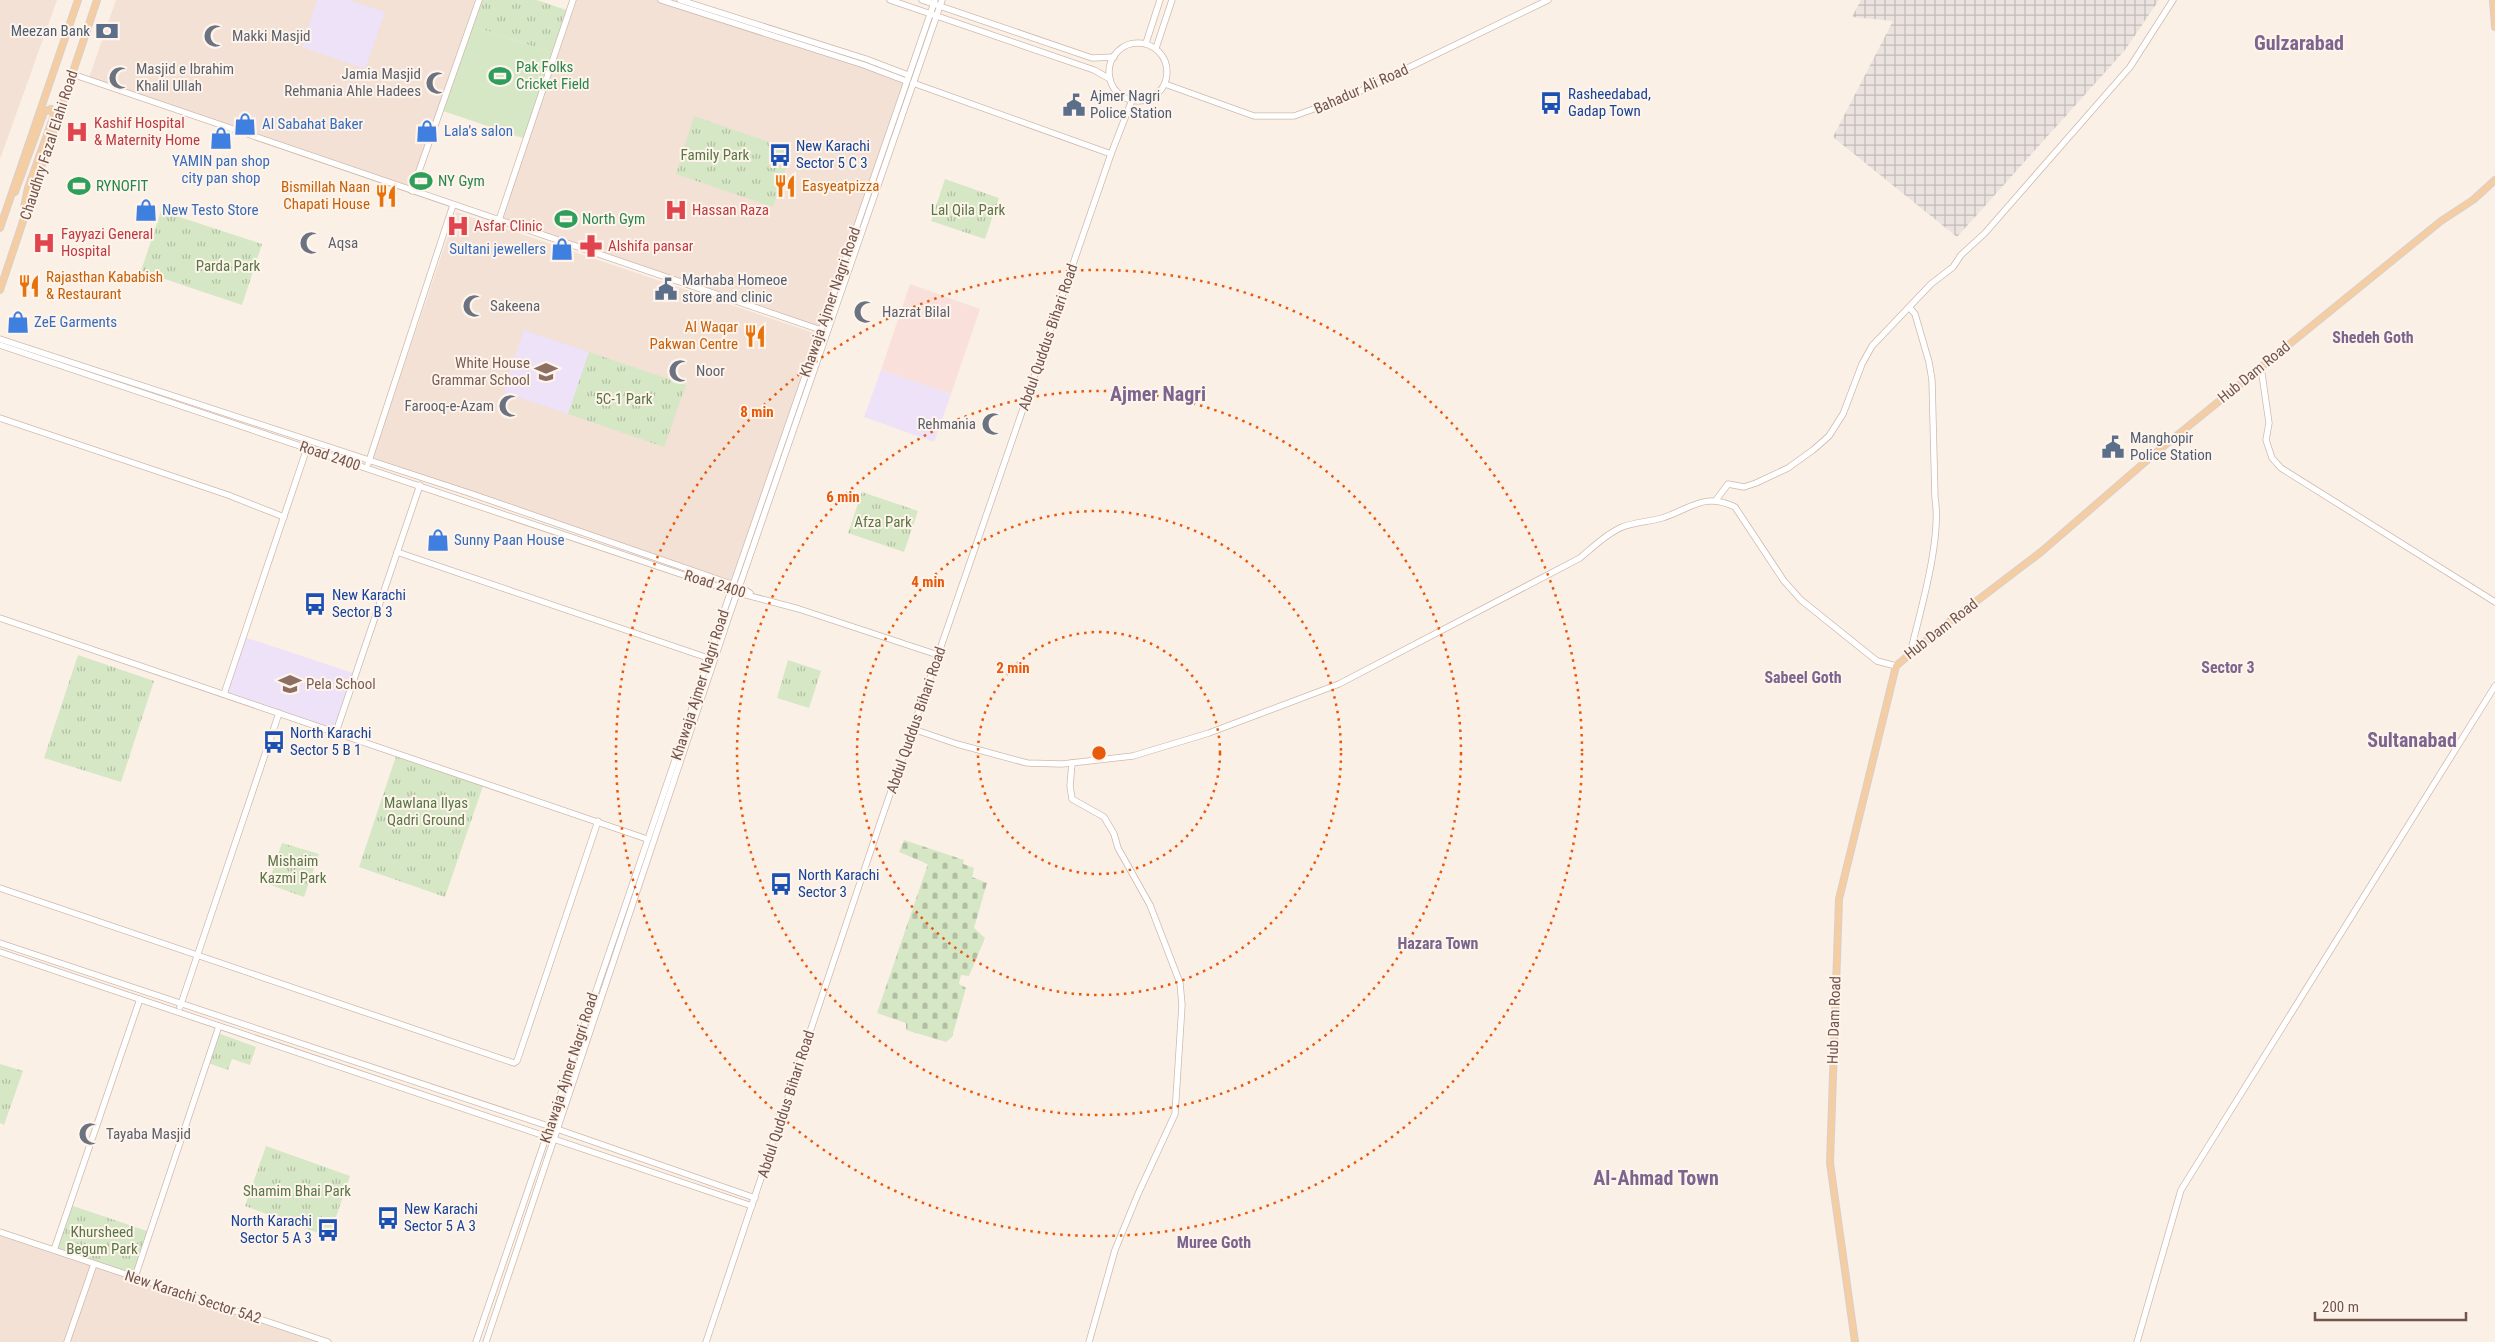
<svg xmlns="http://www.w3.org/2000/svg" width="2495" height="1342" font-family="'Roboto Condensed',sans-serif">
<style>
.residential{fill:#f2e1d4}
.commercial{fill:#fae0da}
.industrial{fill:url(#industrial-grid)}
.education{fill:#ede2f7}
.cemetery{fill:url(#cemetery-stones)}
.park{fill:url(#park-tufts)}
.garden{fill:#d6e7c5}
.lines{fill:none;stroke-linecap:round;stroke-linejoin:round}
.secondary-casing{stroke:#d0b8ad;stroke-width:7}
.primary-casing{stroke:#d8cfcd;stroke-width:8}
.secondary{stroke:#fff;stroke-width:5.5}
.primary{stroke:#f5cda2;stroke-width:6}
.ring{fill:none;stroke:#e8590c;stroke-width:2.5;stroke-dasharray:2.5 5}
.labels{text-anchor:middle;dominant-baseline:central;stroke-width:4;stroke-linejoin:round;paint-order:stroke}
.service-label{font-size:15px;fill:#4e5e75;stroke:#fef4eb;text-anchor:start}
.worship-label{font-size:15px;fill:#5b616d;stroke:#fef4eb;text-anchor:start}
.leisure-label{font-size:15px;fill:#27864d;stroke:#fef4eb;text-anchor:start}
.street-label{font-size:15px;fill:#72554c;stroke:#fef4eb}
.transit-label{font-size:15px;fill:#164399;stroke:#fef4eb;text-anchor:start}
.health-label{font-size:15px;fill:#be3a42;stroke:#fef4eb;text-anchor:start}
.shop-label{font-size:15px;fill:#366cbe;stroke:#fef4eb;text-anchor:start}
.park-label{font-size:15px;fill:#597745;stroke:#fef4eb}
.food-label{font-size:15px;fill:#c56008;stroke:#fef4eb;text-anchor:start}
.education-label{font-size:15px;fill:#785e54;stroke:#fef4eb;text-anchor:end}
.neighbourhood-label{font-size:16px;font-weight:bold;fill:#7b648e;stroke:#fef4eb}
.district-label{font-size:20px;font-weight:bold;fill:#7b648e;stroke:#fef4eb}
.centre{fill:#e8590c;stroke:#fef4eb;stroke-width:2.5}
.ring-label{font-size:15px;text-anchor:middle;font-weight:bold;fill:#e8590c;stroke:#fef4eb;stroke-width:4;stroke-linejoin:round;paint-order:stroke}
</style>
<defs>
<pattern id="industrial-grid" width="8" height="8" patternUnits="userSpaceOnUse" patternTransform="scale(1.25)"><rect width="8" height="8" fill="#ebe3df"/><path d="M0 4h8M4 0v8" fill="none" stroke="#c3bbb7"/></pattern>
<pattern id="cemetery-stones" width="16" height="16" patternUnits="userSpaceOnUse" patternTransform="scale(1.25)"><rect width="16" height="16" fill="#d6e7c5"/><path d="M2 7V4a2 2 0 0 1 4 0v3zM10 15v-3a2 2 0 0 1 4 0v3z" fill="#b2bea2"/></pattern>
<pattern id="park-tufts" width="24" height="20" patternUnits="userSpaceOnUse" patternTransform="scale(1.25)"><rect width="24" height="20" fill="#d6e7c5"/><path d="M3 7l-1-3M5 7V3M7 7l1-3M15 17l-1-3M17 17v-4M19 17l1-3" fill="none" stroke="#b2bea2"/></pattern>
</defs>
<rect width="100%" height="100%" fill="#fbf0e5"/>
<g class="residential">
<polygon points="0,0 57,0 0,159"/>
<polygon points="116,0 475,0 410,189 89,78"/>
<polygon points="575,0 666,0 789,35 866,64 903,83 819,327 502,219"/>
<polygon points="456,212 817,334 731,580 373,458"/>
<polygon points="0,1235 93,1266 65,1342 0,1342"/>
<polygon points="95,1266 320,1342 68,1342"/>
</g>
<polygon class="commercial" points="910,284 980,309 951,394 881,370"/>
<polygon class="industrial" points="1861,0 2159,0 2125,50 1957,237 1833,137 1893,21 1852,17"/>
<g class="education">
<polygon points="317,0 349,0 385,12 365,69 302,47"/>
<polygon points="524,330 589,352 568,414 503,392"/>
<polygon points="881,370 951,394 934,442 864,417"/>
<polygon points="244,637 356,674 336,732 224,694"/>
</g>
<polygon class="cemetery" points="904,840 964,860 963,864 974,868 972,877 987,883 974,928 985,938 969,976 961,975 959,984 966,988 952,1037 946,1042 906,1030 906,1023 877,1013 928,864 899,852"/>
<g class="park">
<polygon points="479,0 537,0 569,11 555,54 470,25"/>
<polygon points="694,116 792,150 773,207 676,174"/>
<polygon points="945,179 999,198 985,239 931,221"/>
<polygon points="161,211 262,244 242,305 141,271"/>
<polygon points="589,352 686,385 664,447 568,414"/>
<polygon points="862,492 918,511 904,552 848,533"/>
<polygon points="78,655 154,681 121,782 44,758"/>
<polygon points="788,660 821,671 809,708 777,698"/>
<polygon points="397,753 484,783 445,897 359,867"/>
<polygon points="282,843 319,854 304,897 268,884"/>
<polygon points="218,1033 256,1047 250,1065 232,1059 228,1070 208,1063"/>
<polygon points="0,1064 23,1071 4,1125 0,1123"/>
<polygon points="266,1146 350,1176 329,1237 245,1206"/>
<polygon points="70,1205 150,1232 135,1277 54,1250"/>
</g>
<polygon class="garden" points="470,25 555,54 526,139 440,110"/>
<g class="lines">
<defs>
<g id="secondary">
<polyline points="661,0 864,65 906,81"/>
<polyline points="680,0 866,59 908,75"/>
<polyline points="890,0 1094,70 1110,79"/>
<polyline points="922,0 1092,58 1114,57"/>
<circle cx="1138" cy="72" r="29"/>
<polyline points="1146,43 1160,0"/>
<polyline points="1156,48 1172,0"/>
<polyline points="72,74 821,330"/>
<polyline points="913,83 1111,154"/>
<polyline points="1165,84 1254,116 1294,116 1350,96 1548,0"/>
<polyline points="412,191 479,0"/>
<polyline points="499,220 573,0"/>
<polyline points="0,339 469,493 740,587 750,593"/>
<polyline points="0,345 731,591 799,609 938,655"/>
<polyline points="2261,367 2269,423 2266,440 2272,458 2281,468 2495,602"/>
<polyline points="0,418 228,495 284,517"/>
<polyline points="368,464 453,205"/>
<polyline points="1716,500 1728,484 1744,487 1756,483 1788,468 1813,450 1829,436 1843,414 1862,364 1872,346 1931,284 1953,267 1961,255 1985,233 2130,67 2173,0"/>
<polyline points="397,552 708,658"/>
<polyline points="0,618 647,839"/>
<path d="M1910 654C1920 612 1942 539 1935 498L1932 380 1929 362 1915 314 1910 308"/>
<polyline points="224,694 307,448"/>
<path d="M913 729 957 744 1027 763 1062 764 1133 756 1209 733 1339 684 1580 558C1593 547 1605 535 1620 528 1633 522 1649 522 1662 518 1691 509 1703 492 1735 507L1784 581 1801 600 1877 661 1896 666"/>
<polyline points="336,732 420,485"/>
<polyline points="1072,763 1070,786 1072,799 1104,817 1114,834 1118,848 1150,905 1180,983 1182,1005 1175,1114 1138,1194 1115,1250 1089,1342"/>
<polyline points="0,888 514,1063 517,1061 598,821"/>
<polyline points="0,943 557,1129 755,1198"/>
<polyline points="0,952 752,1206"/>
<polyline points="180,1007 279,713"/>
<polyline points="0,1232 328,1342"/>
<polyline points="54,1250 140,999"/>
<polyline points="135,1277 219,1026"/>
<polyline points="67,1342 94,1264"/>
<polyline points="476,1342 674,763 723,614 935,0"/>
<polyline points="486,1342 727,622 942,0"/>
<polyline points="706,1342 879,826 1111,154 1132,100"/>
<polyline points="2137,1342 2181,1190 2495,686"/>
</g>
<g id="primary">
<polyline points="2493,0 2495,27"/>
<polyline points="15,192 44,112 51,109 54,115 28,188 24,207"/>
<polyline points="0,228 78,0"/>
<polyline points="0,290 97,0"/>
<polyline points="1855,1342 1830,1163 1839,899 1896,666 1936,632 2041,552 2159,450 2441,221 2473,200 2495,180"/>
</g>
</defs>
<use href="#secondary" class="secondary-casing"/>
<use href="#primary" class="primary-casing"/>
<use href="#secondary" class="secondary"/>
<use href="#primary" class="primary"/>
</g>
<g class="ring">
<circle cx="1099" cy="753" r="121"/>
<circle cx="1099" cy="753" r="242"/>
<circle cx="1099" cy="753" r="362"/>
<circle cx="1099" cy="753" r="483"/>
</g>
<defs>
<symbol id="bank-bare" viewBox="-9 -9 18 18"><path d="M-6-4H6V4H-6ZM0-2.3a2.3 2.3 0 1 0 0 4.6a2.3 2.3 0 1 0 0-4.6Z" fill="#5c6f8a" stroke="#fef4eb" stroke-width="2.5" paint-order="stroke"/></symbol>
<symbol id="mosque-bare" viewBox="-9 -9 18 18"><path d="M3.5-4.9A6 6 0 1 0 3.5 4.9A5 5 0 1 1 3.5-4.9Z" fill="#6b7280" stroke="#fef4eb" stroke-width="2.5" paint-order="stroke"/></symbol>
<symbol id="stadium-bare" viewBox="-9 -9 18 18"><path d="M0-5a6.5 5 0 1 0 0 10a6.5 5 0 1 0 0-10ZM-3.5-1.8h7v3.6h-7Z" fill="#2e9e5b" stroke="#fef4eb" stroke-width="2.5" paint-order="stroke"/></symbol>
<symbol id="bus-bare" viewBox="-9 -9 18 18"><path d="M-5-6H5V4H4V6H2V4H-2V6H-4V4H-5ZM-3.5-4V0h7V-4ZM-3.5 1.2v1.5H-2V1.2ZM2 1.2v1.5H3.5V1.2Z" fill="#1a4fb4" stroke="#fef4eb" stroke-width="2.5" paint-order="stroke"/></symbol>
<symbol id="civic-bare" viewBox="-9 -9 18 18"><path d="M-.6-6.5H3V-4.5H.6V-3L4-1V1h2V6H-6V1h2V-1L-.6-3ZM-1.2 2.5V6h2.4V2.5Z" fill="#5c6f8a" stroke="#fef4eb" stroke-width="2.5" paint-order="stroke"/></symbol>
<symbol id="shop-bare" viewBox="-9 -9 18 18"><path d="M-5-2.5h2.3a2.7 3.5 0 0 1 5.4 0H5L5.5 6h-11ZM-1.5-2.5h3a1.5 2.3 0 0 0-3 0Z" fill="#3f7fe0" stroke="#fef4eb" stroke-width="2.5" paint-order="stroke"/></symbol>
<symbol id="hospital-bare" viewBox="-9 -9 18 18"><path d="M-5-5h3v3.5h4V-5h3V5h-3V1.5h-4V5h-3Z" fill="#e0444e" stroke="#fef4eb" stroke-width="2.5" paint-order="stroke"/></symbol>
<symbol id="restaurant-bare" viewBox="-9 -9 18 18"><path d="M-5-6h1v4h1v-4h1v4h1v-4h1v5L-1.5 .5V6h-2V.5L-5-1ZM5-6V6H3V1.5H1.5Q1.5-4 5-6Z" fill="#e8710a" stroke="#fef4eb" stroke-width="2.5" paint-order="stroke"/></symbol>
<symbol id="pharmacy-bare" viewBox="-9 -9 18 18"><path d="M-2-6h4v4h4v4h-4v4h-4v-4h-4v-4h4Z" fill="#e0444e" stroke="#fef4eb" stroke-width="2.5" paint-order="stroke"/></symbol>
<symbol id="school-bare" viewBox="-9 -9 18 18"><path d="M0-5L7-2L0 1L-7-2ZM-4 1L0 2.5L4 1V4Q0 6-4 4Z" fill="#8d6e63" stroke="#fef4eb" stroke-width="2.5" paint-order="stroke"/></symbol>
</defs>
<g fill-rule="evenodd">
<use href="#bank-bare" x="91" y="15" width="32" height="32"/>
<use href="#mosque-bare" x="199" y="20" width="32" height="32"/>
<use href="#stadium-bare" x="484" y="60" width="32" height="32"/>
<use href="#mosque-bare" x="104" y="62" width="32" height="32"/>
<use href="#mosque-bare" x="421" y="67" width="32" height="32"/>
<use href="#bus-bare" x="1535" y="87" width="32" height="32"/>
<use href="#civic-bare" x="1058" y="89" width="32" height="32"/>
<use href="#shop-bare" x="229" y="108" width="32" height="32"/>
<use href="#shop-bare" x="411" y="115" width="32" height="32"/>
<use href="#hospital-bare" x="61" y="116" width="32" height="32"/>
<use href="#shop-bare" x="205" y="122" width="32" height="32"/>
<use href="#bus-bare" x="764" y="139" width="32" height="32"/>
<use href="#stadium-bare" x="405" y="165" width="32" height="32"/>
<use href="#stadium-bare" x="63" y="170" width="32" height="32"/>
<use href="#restaurant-bare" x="769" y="170" width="32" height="32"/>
<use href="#restaurant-bare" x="370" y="180" width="32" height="32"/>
<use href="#shop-bare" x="130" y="194" width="32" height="32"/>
<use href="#hospital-bare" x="660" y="194" width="32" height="32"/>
<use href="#stadium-bare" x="550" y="203" width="32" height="32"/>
<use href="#hospital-bare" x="442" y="210" width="32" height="32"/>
<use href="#hospital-bare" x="28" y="227" width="32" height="32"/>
<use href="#mosque-bare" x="295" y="227" width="32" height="32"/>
<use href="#pharmacy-bare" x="575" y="230" width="32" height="32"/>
<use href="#shop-bare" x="546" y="233" width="32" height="32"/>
<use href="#restaurant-bare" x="13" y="270" width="32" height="32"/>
<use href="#civic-bare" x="650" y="273" width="32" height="32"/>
<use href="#mosque-bare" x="458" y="290" width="32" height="32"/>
<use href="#mosque-bare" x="849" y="296" width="32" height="32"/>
<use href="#shop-bare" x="2" y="306" width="32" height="32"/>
<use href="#restaurant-bare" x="739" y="320" width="32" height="32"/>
<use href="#mosque-bare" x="664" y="355" width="32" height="32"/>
<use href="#school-bare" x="530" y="356" width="32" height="32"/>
<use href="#mosque-bare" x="494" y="390" width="32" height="32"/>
<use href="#mosque-bare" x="977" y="408" width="32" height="32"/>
<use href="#civic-bare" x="2097" y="431" width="32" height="32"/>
<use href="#shop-bare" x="422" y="524" width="32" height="32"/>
<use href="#bus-bare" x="299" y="588" width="32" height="32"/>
<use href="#school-bare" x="274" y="668" width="32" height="32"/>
<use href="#bus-bare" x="258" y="726" width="32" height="32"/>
<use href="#bus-bare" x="765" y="868" width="32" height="32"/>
<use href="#mosque-bare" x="74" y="1118" width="32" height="32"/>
<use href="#bus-bare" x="372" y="1202" width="32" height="32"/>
<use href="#bus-bare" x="312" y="1214" width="32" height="32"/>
</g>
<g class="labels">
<g class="service-label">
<text x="90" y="31" text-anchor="end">Meezan Bank</text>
<text x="1090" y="96">Ajmer Nagri<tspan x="1090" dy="17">Police Station</tspan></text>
<text x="682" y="280">Marhaba Homeoe<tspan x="682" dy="17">store and clinic</tspan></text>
<text x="2130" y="438">Manghopir<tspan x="2130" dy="17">Police Station</tspan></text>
</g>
<g class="worship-label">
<text x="232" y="36">Makki Masjid</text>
<text x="136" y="69">Masjid e Ibrahim<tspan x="136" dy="17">Khalil Ullah</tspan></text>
<text x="421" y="74" text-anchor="end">Jamia Masjid<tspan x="421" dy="17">Rehmania Ahle Hadees</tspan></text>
<text x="328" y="243">Aqsa</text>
<text x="490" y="306">Sakeena</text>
<text x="882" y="312">Hazrat Bilal</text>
<text x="696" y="371">Noor</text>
<text x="494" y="406" text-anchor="end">Farooq-e-Azam</text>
<text x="976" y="424" text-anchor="end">Rehmania</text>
<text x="106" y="1134">Tayaba Masjid</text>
</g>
<g class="leisure-label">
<text x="516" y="67">Pak Folks<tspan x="516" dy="17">Cricket Field</tspan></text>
<text x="438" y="181">NY Gym</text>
<text x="96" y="186">RYNOFIT</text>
<text x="582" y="219">North Gym</text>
</g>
<g class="street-label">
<text transform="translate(1361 89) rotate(-24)">Bahadur Ali Road</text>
<text transform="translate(49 145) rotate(-72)">Chaudhry Fazal Elahi Road</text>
<text transform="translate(830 302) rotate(-71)">Khawaja Ajmer Nagri Road</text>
<text transform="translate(1048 337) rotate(-71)">Abdul Quddus Bihari Road</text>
<text transform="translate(2254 372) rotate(-39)">Hub Dam Road</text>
<text transform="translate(330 456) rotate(19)">Road 2400</text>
<text transform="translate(715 584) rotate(17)">Road 2400</text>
<text transform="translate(1941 629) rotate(-38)">Hub Dam Road</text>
<text transform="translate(700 685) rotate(-72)">Khawaja Ajmer Nagri Road</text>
<text transform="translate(916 720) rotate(-71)">Abdul Quddus Bihari Road</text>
<text transform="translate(1834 1020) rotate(-88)">Hub Dam Road</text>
<text transform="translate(569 1068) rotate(-72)">Khawaja Ajmer Nagri Road</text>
<text transform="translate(786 1104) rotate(-72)">Abdul Quddus Bihari Road</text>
<text transform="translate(193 1297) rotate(18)">New Karachi Sector 5A2</text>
</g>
<g class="transit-label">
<text x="1568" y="94">Rasheedabad,<tspan x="1568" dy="17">Gadap Town</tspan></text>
<text x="796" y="146">New Karachi<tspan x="796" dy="17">Sector 5 C 3</tspan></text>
<text x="332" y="595">New Karachi<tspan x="332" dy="17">Sector B 3</tspan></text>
<text x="290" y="733">North Karachi<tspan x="290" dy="17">Sector 5 B 1</tspan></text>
<text x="798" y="875">North Karachi<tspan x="798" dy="17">Sector 3</tspan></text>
<text x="404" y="1209">New Karachi<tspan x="404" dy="17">Sector 5 A 3</tspan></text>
<text x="312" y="1221" text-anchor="end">North Karachi<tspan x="312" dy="17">Sector 5 A 3</tspan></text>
</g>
<g class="health-label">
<text x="94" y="123">Kashif Hospital<tspan x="94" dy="17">&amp; Maternity Home</tspan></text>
<text x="692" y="210">Hassan Raza</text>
<text x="474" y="226">Asfar Clinic</text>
<text x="61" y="234">Fayyazi General<tspan x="61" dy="17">Hospital</tspan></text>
<text x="608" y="246">Alshifa pansar</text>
</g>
<g class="shop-label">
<text x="262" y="124">Al Sabahat Baker</text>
<text x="444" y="131">Lala's salon</text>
<text x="221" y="161" text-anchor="middle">YAMIN pan shop<tspan x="221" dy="17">city pan shop</tspan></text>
<text x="162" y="210">New Testo Store</text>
<text x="546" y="249" text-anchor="end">Sultani jewellers</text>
<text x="34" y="322">ZeE Garments</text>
<text x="454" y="540">Sunny Paan House</text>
</g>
<g class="park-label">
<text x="715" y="155">Family Park</text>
<text x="968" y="210">Lal Qila Park</text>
<text x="228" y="266">Parda Park</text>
<text x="624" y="399">5C-1 Park</text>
<text x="883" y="522">Afza Park</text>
<text x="426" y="803">Mawlana Ilyas<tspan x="426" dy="17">Qadri Ground</tspan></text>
<text x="293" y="861">Mishaim<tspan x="293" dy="17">Kazmi Park</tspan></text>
<text x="297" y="1191">Shamim Bhai Park</text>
<text x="102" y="1232">Khursheed<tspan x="102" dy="17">Begum Park</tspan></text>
</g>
<g class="food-label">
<text x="802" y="186">Easyeatpizza</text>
<text x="370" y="187" text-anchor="end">Bismillah Naan<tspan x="370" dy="17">Chapati House</tspan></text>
<text x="46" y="277">Rajasthan Kababish<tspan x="46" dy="17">&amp; Restaurant</tspan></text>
<text x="738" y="327" text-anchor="end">Al Waqar<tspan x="738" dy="17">Pakwan Centre</tspan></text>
</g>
<g class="education-label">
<text x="530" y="363">White House<tspan x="530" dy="17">Grammar School</tspan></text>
<text x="306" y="684" text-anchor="start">Pela School</text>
</g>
<g class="neighbourhood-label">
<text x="2373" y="337">Shedeh Goth</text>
<text x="2228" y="667">Sector 3</text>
<text x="1803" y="677">Sabeel Goth</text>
<text x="1438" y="943">Hazara Town</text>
<text x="1214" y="1242">Muree Goth</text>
</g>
<g class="district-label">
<text x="2299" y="43">Gulzarabad</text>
<text x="1158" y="394">Ajmer Nagri</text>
<text x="2412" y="740">Sultanabad</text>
<text x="1656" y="1178">Al-Ahmad Town</text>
</g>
</g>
<circle cx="1099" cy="753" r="8" class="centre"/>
<g class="ring-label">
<text x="757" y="417">8 min</text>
<text x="843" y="502">6 min</text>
<text x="928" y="587">4 min</text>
<text x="1013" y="673">2 min</text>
</g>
<path d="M2315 1312v8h151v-8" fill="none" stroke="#72554c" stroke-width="2.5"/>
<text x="2322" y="1312" font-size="15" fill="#72554c" stroke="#fef4eb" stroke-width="4" paint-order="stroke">200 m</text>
</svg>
